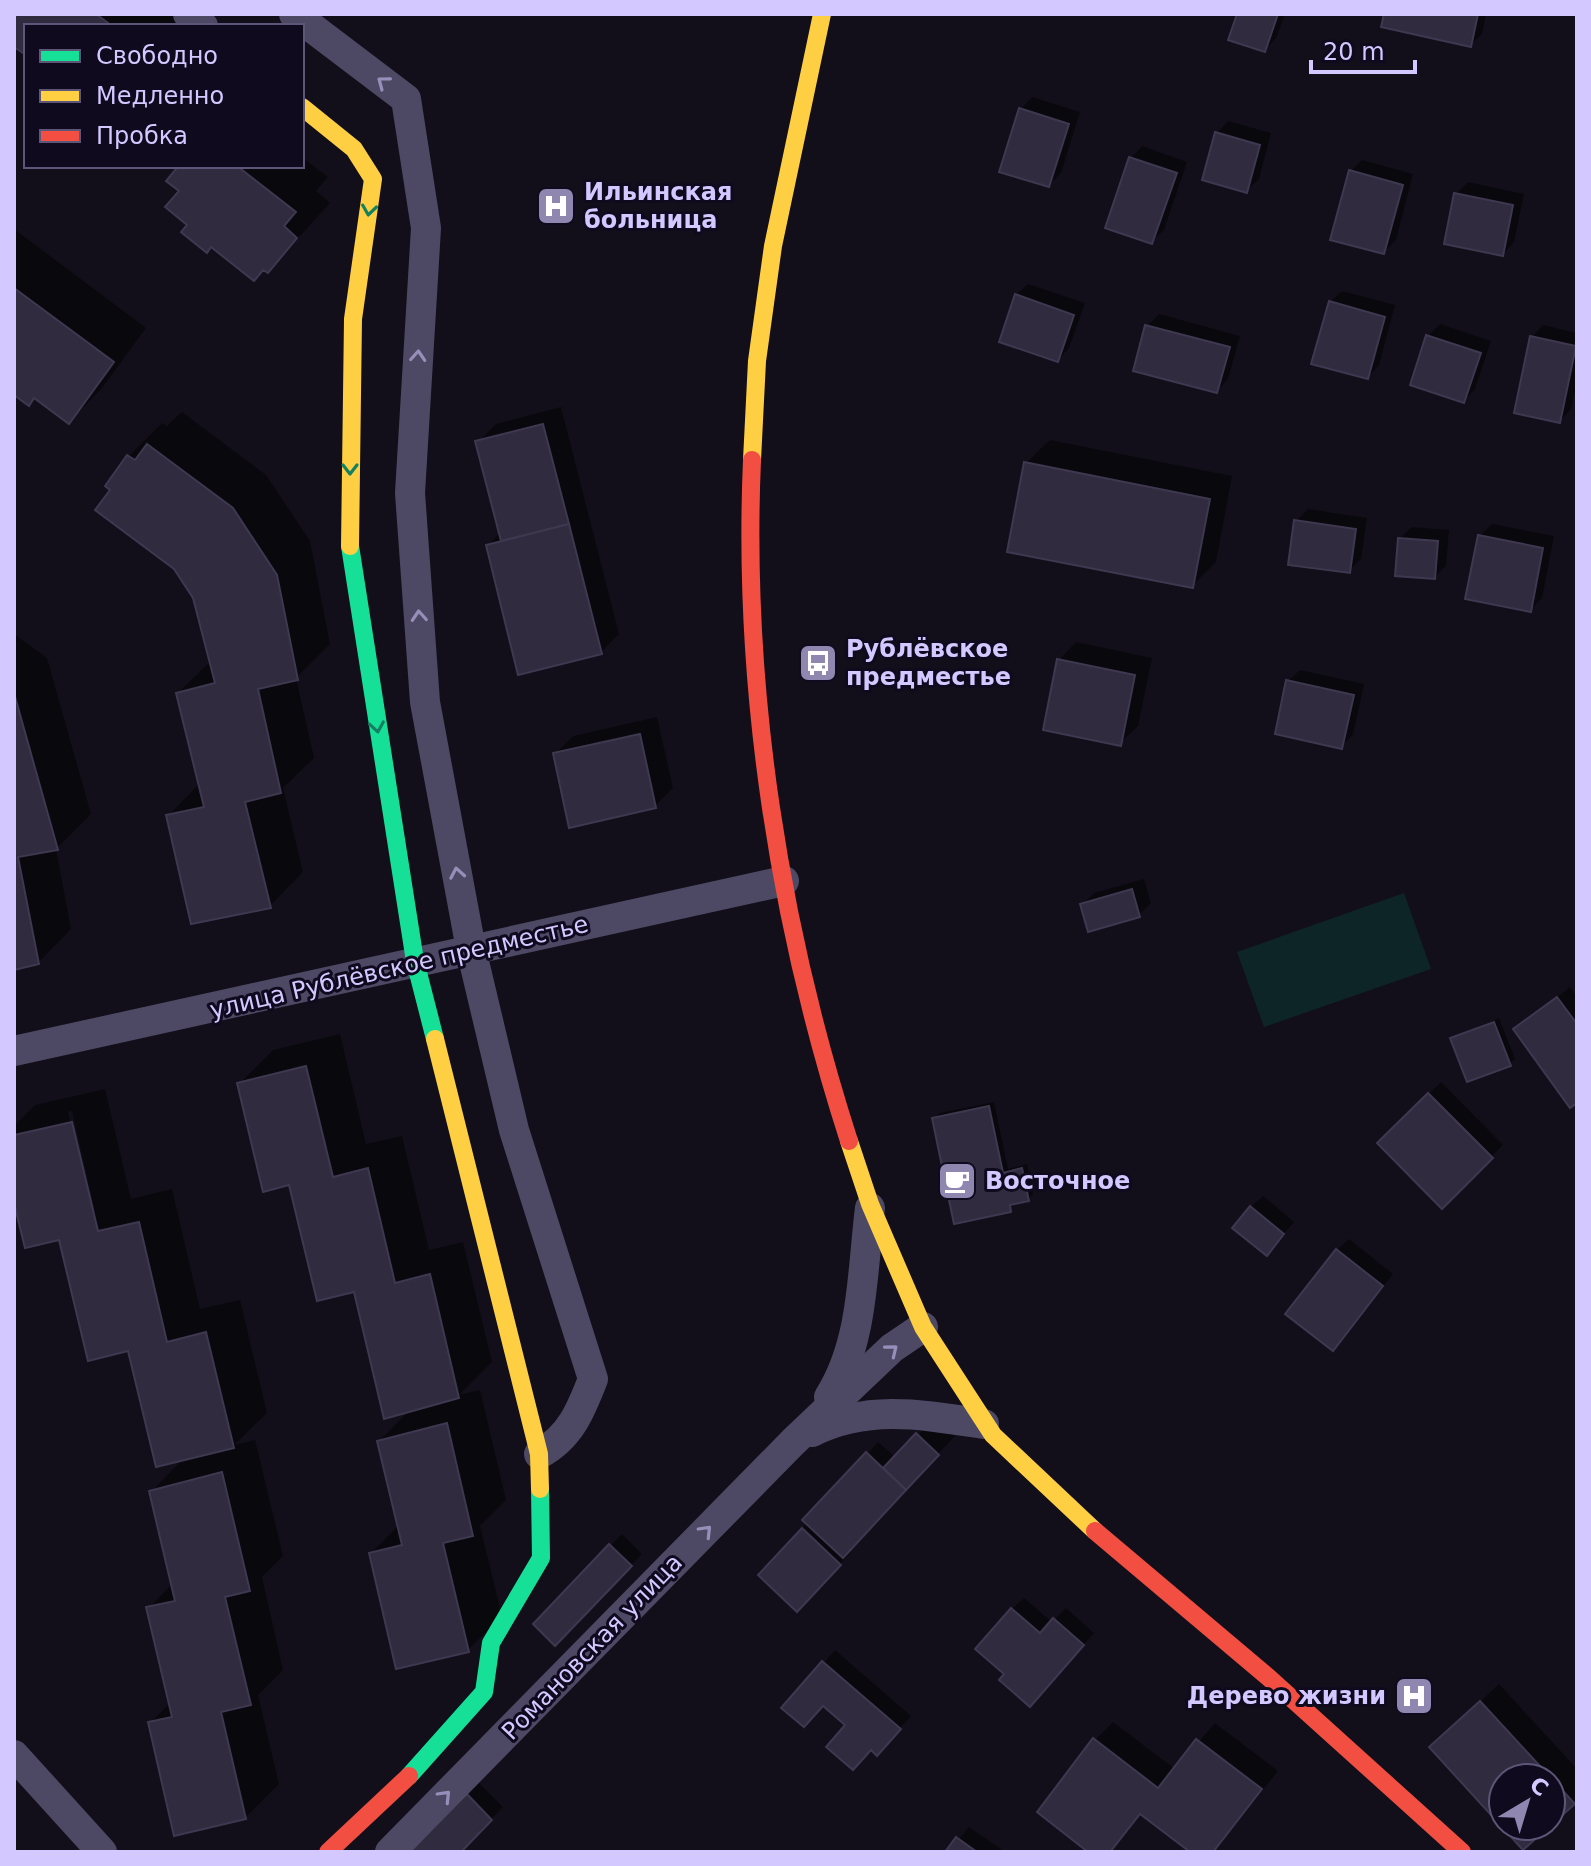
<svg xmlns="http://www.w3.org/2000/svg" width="1591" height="1866" font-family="'DejaVu Sans',sans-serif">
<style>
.green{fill:#0e2527}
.shadow{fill:#0007;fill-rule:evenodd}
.building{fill:#302b3e;stroke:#3e3850;stroke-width:2}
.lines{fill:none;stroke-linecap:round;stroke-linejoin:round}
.street{stroke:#4d4964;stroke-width:30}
.fast{stroke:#16e098;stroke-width:18}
.slow{stroke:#ffcf43;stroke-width:18}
.jam{stroke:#f24e42;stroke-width:18}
.oneway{stroke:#978fb9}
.oneway2{stroke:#138062}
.labels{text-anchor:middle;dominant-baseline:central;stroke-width:6;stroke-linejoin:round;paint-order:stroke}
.poi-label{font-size:24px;font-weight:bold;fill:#d3c8ff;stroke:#100a1f;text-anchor:start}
.street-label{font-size:24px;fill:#d3c8ff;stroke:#100a1f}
</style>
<rect width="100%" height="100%" fill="#120f1a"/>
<polygon class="green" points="1404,893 1431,969 1264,1027 1237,952"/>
<g class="shadow">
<polygon points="14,14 175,14 191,26 26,26 26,53 14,44"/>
<polygon points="1239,14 1285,14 1276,38 1265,50"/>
<polygon points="1386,14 1486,14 1482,34 1470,45"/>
<polygon points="1032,97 1080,112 1061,173 1049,185 1021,109"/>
<polygon points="1228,121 1271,133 1259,179 1247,190 1217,133"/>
<polygon points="1142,146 1187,162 1164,230 1152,241 1131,158"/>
<polygon points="302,157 328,177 316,191 330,203 268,271 190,225 179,169 175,166 302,166"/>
<polygon points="1362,160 1413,174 1396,240 1384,252 1350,172"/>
<polygon points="1468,182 1524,194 1514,242 1503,254 1456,194"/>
<polygon points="14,229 146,328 102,388 69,422 35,397 14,392"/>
<polygon points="1028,284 1085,303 1069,348 1058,360 1016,295"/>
<polygon points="1342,291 1395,305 1379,365 1368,377 1330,302"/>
<polygon points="1159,314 1240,336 1228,379 1217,391 1147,326"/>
<polygon points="1440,324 1491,341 1475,389 1464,401 1428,336"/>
<polygon points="1543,325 1577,333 1577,382 1571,409 1560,421 1532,337"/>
<polygon points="561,407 619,634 601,652 488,545 501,532 478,442 496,424"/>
<polygon points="182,412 266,475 310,541 330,644 296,678 314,758 283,788 303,872 270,906 168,816 200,783 178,693 211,661 195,598 176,568 112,489 129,456 162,423 167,426"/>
<polygon points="1050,440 1232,476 1216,562 1192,586 1026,463"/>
<polygon points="1308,509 1367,518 1361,559 1349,571 1296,521"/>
<polygon points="1492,524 1554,536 1542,598 1531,609 1480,536"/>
<polygon points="1412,527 1449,530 1446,566 1434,577 1400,538"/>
<polygon points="14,634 47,658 91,814 56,849 71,929 38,963 14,968"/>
<polygon points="1076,642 1152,658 1138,726 1120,743 1059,660"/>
<polygon points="1300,670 1364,684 1353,735 1341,746 1288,681"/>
<polygon points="657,717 673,788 655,806 555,754 573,736"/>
<polygon points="1144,879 1151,903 1139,915 1082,905 1094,893"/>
<polygon points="1570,987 1577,997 1577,1101 1515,1030"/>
<polygon points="1499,1018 1515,1059 1509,1064 1453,1039"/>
<polygon points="340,1034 366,1144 402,1136 429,1250 463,1242 492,1362 459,1395 480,1390 506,1500 480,1526 502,1616 468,1650 371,1553 399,1525 379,1441 411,1409 355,1289 291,1183 239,1084 273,1050"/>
<polygon points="1441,1082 1503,1145 1442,1206 1380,1143"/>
<path d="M105 1089 131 1199 172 1189 200 1309 240 1300 267 1413 234 1445 255 1440 283 1556 262 1577 283 1670 258 1695 279 1784 245 1818 150 1723 171 1702 149 1608 173 1583 151 1492 184 1458 130 1349 61 1238 14 1194V1126L35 1105ZM72 1111 94 1208H90L68 1112Z"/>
<polygon points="994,1102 1008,1169 1027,1164 1033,1194 1028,1200 1015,1202 1010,1210 934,1118 940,1113"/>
<polygon points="1263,1196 1294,1222 1267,1253 1251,1207"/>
<polygon points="1349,1239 1393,1274 1344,1336 1337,1250"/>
<polygon points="935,1417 955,1436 848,1549 851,1552 809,1598 761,1575 878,1442 896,1458"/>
<polygon points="622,1534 642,1554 555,1643 535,1624"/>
<polygon points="1024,1598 1052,1622 1066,1608 1094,1633 1042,1692 1007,1674 1012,1609"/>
<polygon points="835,1650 911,1716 888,1741 848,1725 823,1704 784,1708"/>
<polygon points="1499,1684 1577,1769 1577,1798 1551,1822 1551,1778 1503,1778 1503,1825 1450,1730"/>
<polygon points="1113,1722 1175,1769 1215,1723 1278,1771 1213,1852 1193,1852 1142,1813 1110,1852 1092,1852 1095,1740"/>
<polygon points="479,1783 503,1807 459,1852 412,1852"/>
<polygon points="969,1827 1005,1852 948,1852"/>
</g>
<g class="building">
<polygon points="14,14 96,14 112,26 26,26 26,55 14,47"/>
<polygon points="1237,14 1278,14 1265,52 1228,40"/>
<polygon points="1384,14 1478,14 1471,47 1381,27"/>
<polygon points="1019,108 1069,124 1049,187 999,172"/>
<polygon points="1215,132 1260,145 1247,193 1202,180"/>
<polygon points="1129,157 1177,173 1152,244 1105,228"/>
<polygon points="172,166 237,166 296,212 284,226 297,238 268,273 263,270 254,281 211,247 207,253 181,232 187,225 165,207 179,191 166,181 176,169"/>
<polygon points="1349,170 1403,185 1384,254 1330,240"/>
<polygon points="1454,193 1513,205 1503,256 1444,244"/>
<polygon points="14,288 114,362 69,424 34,398 29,406 14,395"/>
<polygon points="1015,294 1074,315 1058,362 999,342"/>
<polygon points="1329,301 1385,317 1368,379 1311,364"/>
<polygon points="1145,325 1230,347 1217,393 1133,371"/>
<polygon points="1426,335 1481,353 1464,403 1410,385"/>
<polygon points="1530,336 1576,346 1560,423 1514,413"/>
<polygon points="543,424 569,524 501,541 475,441"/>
<polygon points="147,444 233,508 277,575 298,680 258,689 281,793 245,802 271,908 191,924 166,815 204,807 176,693 215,683 193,598 174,569 95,510 110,490 105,486 127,455 135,460"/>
<polygon points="1024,462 1210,499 1193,588 1007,552"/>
<polygon points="1294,520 1356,529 1350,573 1288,565"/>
<polygon points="569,524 602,654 518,675 486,545"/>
<polygon points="1478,535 1543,548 1531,612 1465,599"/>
<polygon points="1398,538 1438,541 1435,579 1395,576"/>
<polygon points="1057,659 1135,675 1121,746 1043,730"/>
<polygon points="1286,680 1354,695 1342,749 1275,734"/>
<polygon points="14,693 58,850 18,857 39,964 14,970"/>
<polygon points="640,734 656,808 569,828 553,753"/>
<polygon points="1132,889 1140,917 1088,932 1080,904"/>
<polygon points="1557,997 1577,1024 1577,1103 1570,1108 1513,1029"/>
<polygon points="1494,1022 1511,1066 1467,1082 1450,1038"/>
<polygon points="306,1066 333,1177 368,1168 395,1283 430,1274 459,1398 384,1419 354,1292 317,1301 289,1185 263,1192 237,1083"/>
<polygon points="1428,1093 1493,1158 1442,1209 1377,1143"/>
<polygon points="989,1106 1003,1173 1022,1168 1029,1201 1010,1205 1011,1212 954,1224 932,1118"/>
<polygon points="72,1122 98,1231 139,1222 167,1342 206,1332 234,1448 156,1467 128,1351 88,1361 59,1240 25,1248 14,1203 14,1135"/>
<polygon points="1250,1206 1284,1234 1267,1256 1232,1228"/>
<polygon points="1336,1249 1383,1286 1333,1351 1285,1314"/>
<polygon points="447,1423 473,1536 443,1543 469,1652 396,1669 369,1553 402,1545 377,1441"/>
<polygon points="916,1433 939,1455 906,1490 883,1468"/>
<polygon points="866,1452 906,1490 843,1558 802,1520"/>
<polygon points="222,1472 250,1591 225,1597 251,1705 221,1712 246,1819 174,1836 148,1722 172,1717 146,1607 175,1601 149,1491"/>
<polygon points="802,1528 841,1565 797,1612 758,1575"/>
<polygon points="609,1544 632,1566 555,1646 533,1624"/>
<polygon points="1011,1608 1040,1633 1053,1618 1084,1645 1030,1707 999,1680 1004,1674 975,1649"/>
<polygon points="822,1661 901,1729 877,1756 871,1750 853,1770 826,1747 845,1725 823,1706 804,1727 781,1708"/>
<polygon points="1480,1701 1575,1804 1551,1825 1551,1778 1503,1778 1503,1826 1550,1826 1523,1850 1429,1747"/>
<polygon points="1093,1738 1158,1788 1196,1739 1262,1789 1213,1852 1190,1852 1140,1814 1110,1852 1088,1852 1037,1812"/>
<polygon points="466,1793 492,1820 461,1852 410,1852"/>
<polygon points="956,1837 977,1852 945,1852"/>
</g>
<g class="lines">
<g class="street">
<polyline points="188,14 203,26"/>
<path d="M294 14 406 99 426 228 410 493 425 702 471 949 514 1130 593 1379C581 1410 570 1438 539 1454"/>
<polyline points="14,1051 784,881"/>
<path d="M829 1397C864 1342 862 1271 870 1208"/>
<path d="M812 1432C869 1404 924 1415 984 1424"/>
<polyline points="14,1755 102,1852"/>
<polyline points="390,1852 793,1442 892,1348 923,1327"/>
</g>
<g class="fast">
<polyline points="350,546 415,961 435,1039"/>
<polyline points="409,1776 484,1692 491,1643 541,1558 540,1489"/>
</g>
<g class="slow">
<polyline points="302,107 354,149 373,179 353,319 350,546"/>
<polyline points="752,460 757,361 773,246 822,14"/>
<polyline points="435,1039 539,1454 540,1489"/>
<polyline points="849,1141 870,1204 923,1327 993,1435 1095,1531"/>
</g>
<g class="jam">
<path d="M752 460C742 688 779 924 849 1141"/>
<polyline points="1095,1531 1268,1677 1462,1852"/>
<polyline points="328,1852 409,1776"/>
</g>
</g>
<defs><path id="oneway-chevron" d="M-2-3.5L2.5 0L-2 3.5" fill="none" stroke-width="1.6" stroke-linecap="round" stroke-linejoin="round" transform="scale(2)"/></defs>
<g class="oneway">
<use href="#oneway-chevron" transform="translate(383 82) rotate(-143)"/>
<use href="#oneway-chevron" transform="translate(418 356) rotate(-86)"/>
<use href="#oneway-chevron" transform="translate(419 616) rotate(-94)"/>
<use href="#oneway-chevron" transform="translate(457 873) rotate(-100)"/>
<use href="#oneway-chevron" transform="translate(892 1350) rotate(-39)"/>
<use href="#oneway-chevron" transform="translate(706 1531) rotate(-46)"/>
<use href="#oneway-chevron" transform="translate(445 1796) rotate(-46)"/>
</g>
<g class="oneway2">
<use href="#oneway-chevron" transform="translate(369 210) rotate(98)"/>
<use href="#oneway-chevron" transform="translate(350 469) rotate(90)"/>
<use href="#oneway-chevron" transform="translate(377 727) rotate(81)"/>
</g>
<defs>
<symbol id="hospital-square" viewBox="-11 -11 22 22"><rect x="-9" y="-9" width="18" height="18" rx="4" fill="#8f87af" stroke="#100a1f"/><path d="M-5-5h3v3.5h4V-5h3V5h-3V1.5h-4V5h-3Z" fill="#fff"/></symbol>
<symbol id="bus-square" viewBox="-11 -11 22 22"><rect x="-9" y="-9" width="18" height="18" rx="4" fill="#8f87af" stroke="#100a1f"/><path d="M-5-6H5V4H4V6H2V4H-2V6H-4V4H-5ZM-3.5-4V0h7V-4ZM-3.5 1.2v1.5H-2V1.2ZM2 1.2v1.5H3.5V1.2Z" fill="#fff"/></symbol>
<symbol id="cafe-square" viewBox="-11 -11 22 22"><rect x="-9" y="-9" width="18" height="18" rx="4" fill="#8f87af" stroke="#100a1f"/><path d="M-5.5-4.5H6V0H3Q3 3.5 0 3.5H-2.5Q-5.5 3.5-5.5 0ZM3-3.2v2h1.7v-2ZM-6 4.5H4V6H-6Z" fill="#fff"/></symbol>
</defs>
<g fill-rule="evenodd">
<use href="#hospital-square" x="534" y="184" width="44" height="44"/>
<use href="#bus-square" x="796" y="641" width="44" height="44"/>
<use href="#cafe-square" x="935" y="1159" width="44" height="44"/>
<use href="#hospital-square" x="1392" y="1674" width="44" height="44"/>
</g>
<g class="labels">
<g class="poi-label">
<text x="584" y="192">Ильинская<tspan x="584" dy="28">больница</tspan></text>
<text x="846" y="649">Рублёвское<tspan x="846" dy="28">предместье</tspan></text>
<text x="985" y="1181">Восточное</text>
<text x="1386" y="1696" text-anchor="end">Дерево жизни</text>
</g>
<g class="street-label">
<text transform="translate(399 967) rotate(-13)">улица Рублёвское предместье</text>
<text transform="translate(592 1647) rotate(-46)">Романовская улица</text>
</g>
</g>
<rect width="1591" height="1866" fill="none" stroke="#d3c8ff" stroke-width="32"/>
<rect x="24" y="24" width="280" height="144" fill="#100a1f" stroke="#5e5679" stroke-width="2"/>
<rect x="40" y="50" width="40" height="12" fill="#16e098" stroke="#5e5679" stroke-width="2"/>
<text x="96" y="64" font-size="24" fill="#d3c8ff">Свободно</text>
<rect x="40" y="90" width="40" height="12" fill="#ffcf43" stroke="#5e5679" stroke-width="2"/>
<text x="96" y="104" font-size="24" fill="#d3c8ff">Медленно</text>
<rect x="40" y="130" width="40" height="12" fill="#f24e42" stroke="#5e5679" stroke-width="2"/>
<text x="96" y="144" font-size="24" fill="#d3c8ff">Пробка</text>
<g transform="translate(1527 1802) rotate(38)"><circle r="38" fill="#100a1f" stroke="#5e5679" stroke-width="2"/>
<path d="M0-6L14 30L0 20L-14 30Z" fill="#8f87af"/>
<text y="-12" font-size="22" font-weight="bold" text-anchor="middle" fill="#d3c8ff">С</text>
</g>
<path d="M1311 60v12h104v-12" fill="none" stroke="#d3c8ff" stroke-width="4"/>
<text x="1323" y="60" font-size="24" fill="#d3c8ff" stroke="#100a1f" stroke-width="6" paint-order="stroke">20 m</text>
</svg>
